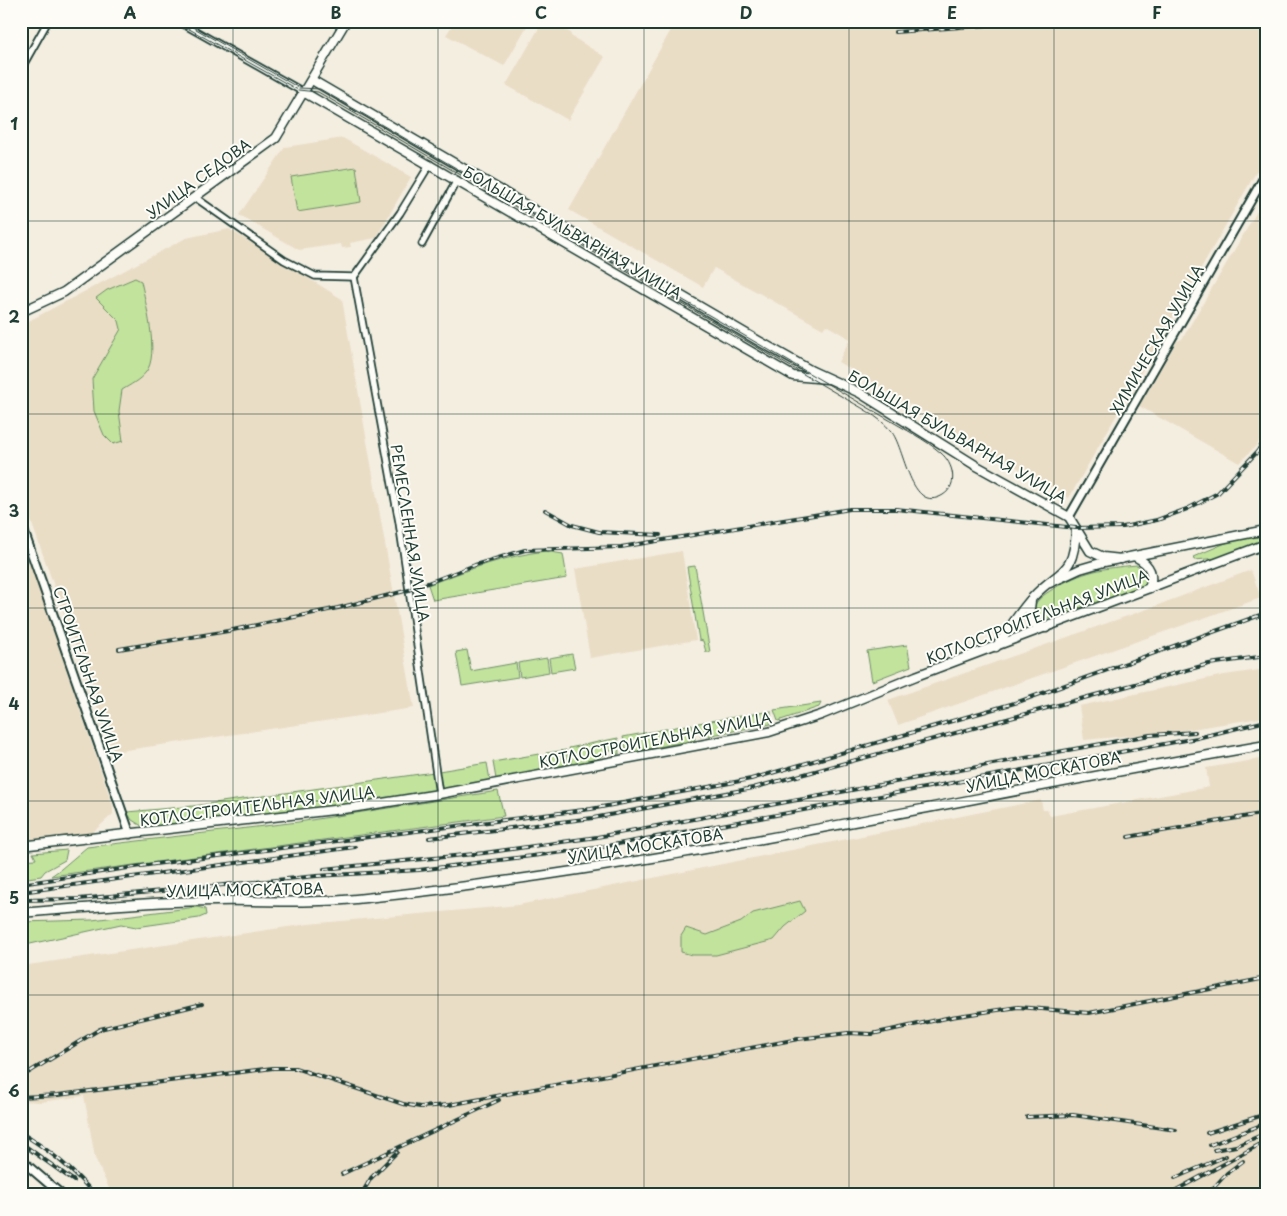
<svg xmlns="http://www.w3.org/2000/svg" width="1287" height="1216" font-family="'Playpen Sans',sans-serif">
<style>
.built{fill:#eaddc6}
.green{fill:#c1e39c;stroke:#709068}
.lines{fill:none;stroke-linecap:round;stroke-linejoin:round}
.minor-casing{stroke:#1f3d34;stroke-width:9}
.tertiary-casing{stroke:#1f3d34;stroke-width:11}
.secondary-casing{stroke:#1f3d34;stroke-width:11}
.minor{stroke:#fdfcf7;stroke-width:5.5}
.tertiary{stroke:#fdfcf7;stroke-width:7}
.secondary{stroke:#fdfcf7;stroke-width:8}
.tram{stroke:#1f3d34;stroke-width:1}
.rail-casing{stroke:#1f3d34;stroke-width:4}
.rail{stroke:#fdfcf7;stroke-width:2;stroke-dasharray:5.5;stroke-linecap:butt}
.grid{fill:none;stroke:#1f3d34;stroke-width:1;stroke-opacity:0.55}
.labels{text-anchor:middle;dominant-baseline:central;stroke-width:4;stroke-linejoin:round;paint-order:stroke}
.street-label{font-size:15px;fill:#1f3d34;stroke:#fdfcf7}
.neatline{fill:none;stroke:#1f3d34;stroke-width:2}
.grid-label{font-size:16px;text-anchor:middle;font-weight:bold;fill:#1f3d34}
</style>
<rect width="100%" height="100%" fill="#f4eee1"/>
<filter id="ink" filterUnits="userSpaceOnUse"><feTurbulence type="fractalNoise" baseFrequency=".02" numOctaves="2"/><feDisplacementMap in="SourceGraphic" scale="10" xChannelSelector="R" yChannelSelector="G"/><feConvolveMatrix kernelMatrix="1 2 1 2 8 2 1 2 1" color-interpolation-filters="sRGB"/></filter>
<g filter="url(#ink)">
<g class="built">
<polygon points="455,21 530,21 504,66 446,35"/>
<polygon points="543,21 549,21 571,33 571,36 605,57 568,120 506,85"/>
<polygon points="676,21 1266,21 1266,155 1069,498 838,362 850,339 826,325 823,329 714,268 703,287 569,210"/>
<polygon points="343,138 411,177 376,238 350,243 351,247 342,248 341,244 299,250 239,215 285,147"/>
<polygon points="1266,196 1266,433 1257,445 1239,463 1139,406 1177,341 1182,339"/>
<polygon points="229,229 342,299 414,708 113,752 21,493 21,325 186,238"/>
<polygon points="21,536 113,806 113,814 92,833 21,841"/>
<polygon points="682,551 696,640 590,658 575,569"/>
<polygon points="1251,570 1261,598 898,725 888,700 1150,608"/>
<polygon points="1266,669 1266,717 1173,732 1084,740 1079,706 1224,675"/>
<polygon points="1266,758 1266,1195 112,1195 95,1158 84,1096 41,1102 21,1101 21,966 308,924 518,905 1041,800 1043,810 1047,810 1050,816 1209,787 1206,768"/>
</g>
<g class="green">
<polygon points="356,167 361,202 297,212 291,177"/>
<path d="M135 278 141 281C145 301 160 355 146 372 140 380 130 385 122 390L119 411 123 441 113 444 104 435 94 411 92 379 121 329 119 321 96 298 107 290Z"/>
<polygon points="1266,535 1266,540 1220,558 1194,560 1193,557 1228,542"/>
<path d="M545 551 563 554 567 578 433 600 428 585C466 570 505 556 545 551Z"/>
<path d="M1137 565 1147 573 1148 580 1145 585 1045 620 1033 615C1033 601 1042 596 1053 589 1082 571 1103 568 1137 565Z"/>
<polygon points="695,566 710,652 706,652 703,641 699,640 687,567"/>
<polygon points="907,645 911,666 872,681 867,651"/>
<polygon points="467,650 471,671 516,663 518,677 462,686 456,652"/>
<polygon points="572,654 575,668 551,672 549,658"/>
<polygon points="547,658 549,672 520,677 518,663"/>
<polygon points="821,703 819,707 778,721 774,710"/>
<polygon points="771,711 771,724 701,737 698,723"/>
<polygon points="692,724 695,740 627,753 623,737"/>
<polygon points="618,738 619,754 614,754 612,750 594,761 572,765 569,748"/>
<polygon points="566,750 569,764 548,768 546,753"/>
<polygon points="539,754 543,771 496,779 493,762"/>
<polygon points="487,763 490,780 442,790 439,771"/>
<polygon points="434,772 437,791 430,793 200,824 145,828 132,820 127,812 193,806"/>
<polygon points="498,791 504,816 51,876 61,869 87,847 298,822"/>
<polygon points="67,850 65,860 45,871 41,876 21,879 21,860 36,859 33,853"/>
<polygon points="800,901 805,911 785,927 774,940 716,955 692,955 681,952 681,936 686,928 707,935 741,922 753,913"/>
<polygon points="197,907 205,909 206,915 199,918 136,927 121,924 21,946 21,922 92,920"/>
</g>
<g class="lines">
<defs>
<g id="minor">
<polyline points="178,21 305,93"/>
<polyline points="21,69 48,21"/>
<polyline points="196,198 284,260 315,276 354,277 400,213 430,164"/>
<polyline points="422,244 457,180"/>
<polyline points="354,277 399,522 439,794"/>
</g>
<g id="tertiary">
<polyline points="1069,517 1266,174"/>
<polyline points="21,523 130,834"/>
<polyline points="21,1160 62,1195"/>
</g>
<g id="secondary">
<polyline points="312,80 757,340 812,371 860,393 975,465 1069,517 1090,551 1103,557 1121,559"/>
<polyline points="305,93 793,376 827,379"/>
<polyline points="21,312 64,292 276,138 346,21"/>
<path d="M1136 557C1149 564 1155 573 1149 588"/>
<polyline points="1050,583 1080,569 1104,562 1266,530"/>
<polyline points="1031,601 1029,616 1034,624 1046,628"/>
<path d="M996 647C1008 631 1019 612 1033 597 1060 568 1074 577 1076 529"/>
<polyline points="21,846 351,808 439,794 769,732 821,715 916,676 1266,544"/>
<path d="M21 913C86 908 152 901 217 901 264 900 309 904 356 899 662 868 963 797 1266 745"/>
</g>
</defs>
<use href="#minor" class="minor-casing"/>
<use href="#tertiary" class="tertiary-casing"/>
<use href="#secondary" class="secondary-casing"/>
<use href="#minor" class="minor"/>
<use href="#tertiary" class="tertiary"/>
<use href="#secondary" class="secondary"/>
<path class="tram" d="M175 21 298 90 318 92 841 396C858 406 879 416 891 431 905 447 910 515 943 495 959 485 953 463 941 453 925 439 904 429 886 418L320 89 299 88 182 21"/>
<defs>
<g id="rail">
<polyline points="895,32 1039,21"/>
<polyline points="545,510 572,525 599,532 660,535"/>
<polyline points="119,649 228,631 338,608 409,590 475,565 525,550 621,547 850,509 896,509 1076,528 1123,527 1157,520 1187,509 1218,493 1257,452 1266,438"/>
<polyline points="1128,837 1266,813"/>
<polyline points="429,838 593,818 753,788 1209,664 1266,656"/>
<polyline points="324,869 484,853 597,837 1150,735 1195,732"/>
<polyline points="21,884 155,864 591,809 751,779 1018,702 1266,613"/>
<polyline points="21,892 355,847"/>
<polyline points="21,900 79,899 317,876 419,870 596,848 1197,738 1266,721"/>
<polyline points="21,1077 100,1029 202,1004"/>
<polyline points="21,1097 58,1095 273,1068 295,1068 403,1104 420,1107 449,1105 798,1039 848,1033 872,1034 951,1017 1018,1007 1089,1013 1266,978"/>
<polyline points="1027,1117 1073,1115 1176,1130"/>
<path d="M21 1133C50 1150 73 1170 95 1195"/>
<polyline points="1207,1133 1266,1114"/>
<polyline points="21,1143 74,1181"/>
<polyline points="1210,1145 1266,1123"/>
<polyline points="1214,1150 1236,1146 1266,1133"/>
<polyline points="342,1174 499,1100"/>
<polyline points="1175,1178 1226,1156"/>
<polyline points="361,1195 371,1178 397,1152"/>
<polyline points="1167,1195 1266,1141"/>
<polyline points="1207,1195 1227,1173 1243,1161"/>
</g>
</defs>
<use href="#rail" class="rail-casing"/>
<use href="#rail" class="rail"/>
</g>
</g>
<path class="grid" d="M233 21V1195M438 21V1195M644 21V1195M849 21V1195M1054 21V1195M21 221H1266M21 414H1266M21 608H1266M21 801H1266M21 995H1266"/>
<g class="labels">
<g class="street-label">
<text transform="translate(198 178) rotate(-36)">УЛИЦА СЕДОВА</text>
<text transform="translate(573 232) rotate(30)">БОЛЬШАЯ БУЛЬВАРНАЯ УЛИЦА</text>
<text transform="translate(1156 339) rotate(-60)">ХИМИЧЕСКАЯ УЛИЦА</text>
<text transform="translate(958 436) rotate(30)">БОЛЬШАЯ БУЛЬВАРНАЯ УЛИЦА</text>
<text transform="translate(411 533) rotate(81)">РЕМЕСЛЕННАЯ УЛИЦА</text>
<text transform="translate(1037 616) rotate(-21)">КОТЛОСТРОИТЕЛЬНАЯ УЛИЦА</text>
<text transform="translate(89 674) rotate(71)">СТРОИТЕЛЬНАЯ УЛИЦА</text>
<text transform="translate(655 739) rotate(-11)">КОТЛОСТРОИТЕЛЬНАЯ УЛИЦА</text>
<text transform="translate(1043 771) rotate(-11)">УЛИЦА МОСКАТОВА</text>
<text transform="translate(257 805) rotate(-7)">КОТЛОСТРОИТЕЛЬНАЯ УЛИЦА</text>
<text transform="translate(645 845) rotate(-9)">УЛИЦА МОСКАТОВА</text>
<text transform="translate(245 889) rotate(-1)">УЛИЦА МОСКАТОВА</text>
</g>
</g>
<rect width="1287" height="1216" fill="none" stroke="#fdfcf7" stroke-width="55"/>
<rect x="28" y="28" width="1232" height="1160" class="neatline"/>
<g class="grid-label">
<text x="130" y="19">A</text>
<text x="336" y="19">B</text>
<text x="541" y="19">C</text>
<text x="746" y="19">D</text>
<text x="952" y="19">E</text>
<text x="1157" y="19">F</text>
<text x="14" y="130">1</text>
<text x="14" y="323">2</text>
<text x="14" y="517">3</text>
<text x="14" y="710">4</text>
<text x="14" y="904">5</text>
<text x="14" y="1097">6</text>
</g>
</svg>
